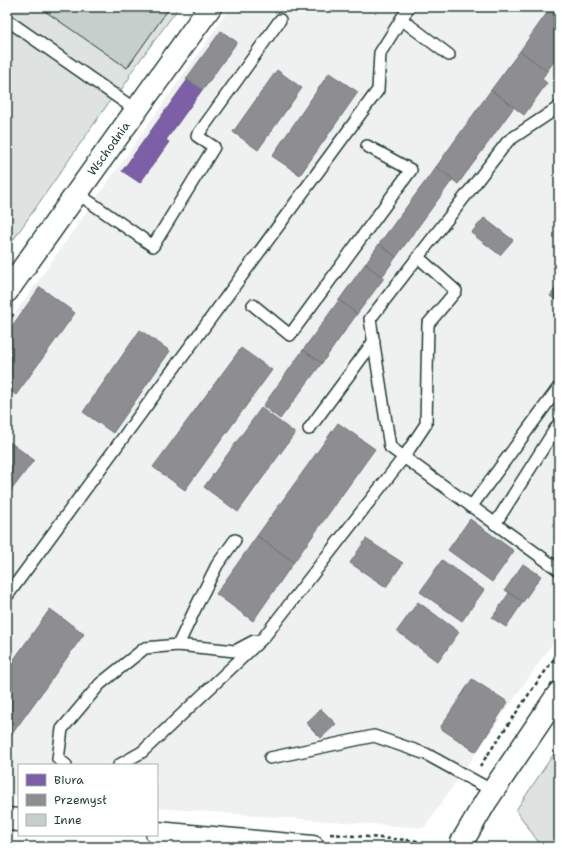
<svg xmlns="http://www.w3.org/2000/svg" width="566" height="854" font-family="'Shantell Sans',sans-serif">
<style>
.built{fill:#eef1f0}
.green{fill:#dee3e2;stroke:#7e908b}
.offices{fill:#7b5ea7;stroke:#5f5484}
.industry{fill:#8d8d92;stroke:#6c7576}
.building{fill:#c7cfcc;stroke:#1f3d34}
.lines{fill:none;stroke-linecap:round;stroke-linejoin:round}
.service-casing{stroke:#1f3d34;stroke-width:14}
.minor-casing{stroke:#1f3d34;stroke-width:25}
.tertiary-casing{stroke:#1f3d34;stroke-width:25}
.path{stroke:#1f3d34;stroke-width:2.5;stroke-dasharray:4 3;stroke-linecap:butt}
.service{stroke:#fff;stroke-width:11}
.minor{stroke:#fff;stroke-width:22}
.tertiary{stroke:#fff;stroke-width:22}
.labels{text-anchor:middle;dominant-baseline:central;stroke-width:4;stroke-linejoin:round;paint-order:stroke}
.street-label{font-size:12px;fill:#1f3d34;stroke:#fff}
</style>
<rect width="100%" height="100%" fill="#fff"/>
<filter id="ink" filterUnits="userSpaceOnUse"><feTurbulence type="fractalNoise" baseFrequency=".025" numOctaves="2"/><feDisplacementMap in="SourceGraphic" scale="8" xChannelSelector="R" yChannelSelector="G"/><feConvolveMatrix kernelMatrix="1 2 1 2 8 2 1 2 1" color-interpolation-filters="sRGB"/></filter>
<g filter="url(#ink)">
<polygon class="built" points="231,7 559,7 559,634 424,828 157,808 157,765 19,765 19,797 7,796 7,325"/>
<g class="green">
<polygon points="7,7 179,7 129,75 130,77 121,90 119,88 11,243 7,240"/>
<polygon points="559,746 559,847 541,846 516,810"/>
</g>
<polygon class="offices" points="188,79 202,90 166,140 169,142 140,183 122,171"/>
<g class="industry">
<polygon points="551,7 559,7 559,55 547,71 520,51"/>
<polygon points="221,31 237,42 203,90 186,79"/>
<polygon points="520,51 547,71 542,79 547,83 524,115 491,90"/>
<polygon points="277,70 302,88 258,150 233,132"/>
<polygon points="329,73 358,92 300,175 272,156"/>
<polygon points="491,90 514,107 458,184 436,167"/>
<polygon points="436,167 453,179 396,257 379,244"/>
<polygon points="484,218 513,240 500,255 471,233"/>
<polygon points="379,244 396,257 382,277 365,264"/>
<polygon points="365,264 384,278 357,314 339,300"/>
<polygon points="559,284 559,303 550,296"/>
<polygon points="40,287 75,313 16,395 8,389 7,390 7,333"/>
<polygon points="339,300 357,314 322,363 303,350"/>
<polygon points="140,330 170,351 113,433 83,412"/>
<polygon points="241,348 272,370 185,490 153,467"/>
<polygon points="303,350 322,363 280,419 263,406"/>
<polygon points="261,408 295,433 238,512 204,487"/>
<polygon points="338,423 375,449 294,562 257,536"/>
<polygon points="7,440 34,460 7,496"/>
<polygon points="470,519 514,551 492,582 448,550"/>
<polygon points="257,536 294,562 253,621 216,594"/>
<polygon points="366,539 403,563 386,587 350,563"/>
<polygon points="442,560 484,590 462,621 420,592"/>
<polygon points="523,564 541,576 523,602 505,590"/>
<polygon points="509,593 523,602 506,627 492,618"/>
<polygon points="418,602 459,632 438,662 397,631"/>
<polygon points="50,609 84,634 7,741 7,669"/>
<polygon points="472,679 508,702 476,752 440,728"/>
<polygon points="321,709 336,724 321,738 306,723"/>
</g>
<polygon class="building" points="39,7 170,7 127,68"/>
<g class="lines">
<defs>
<g id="service">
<polyline points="401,19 449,55"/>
<polyline points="7,20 136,110"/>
<polyline points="559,107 508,141 370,319 390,447 559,570"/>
<polyline points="77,193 153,246 214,147 197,136 280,20"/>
<polyline points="253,305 290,335 411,170 367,146"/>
<polyline points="309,429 374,341"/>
<polyline points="471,507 559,387"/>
<polyline points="495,524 559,423"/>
<polyline points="7,596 378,90 380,53 409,7"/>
<polyline points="178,645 196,607 217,565 235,540"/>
<polyline points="270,758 374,736 426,754 493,791"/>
<polyline points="66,765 58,759 62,729 100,684 145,648 178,645 235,651 254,641"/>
<polyline points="119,765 142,752 264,637 404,457 426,424 428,324 456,291 418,257"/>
</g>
<g id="minor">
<path id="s1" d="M7 291 210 7"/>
<polyline points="462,847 462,842 486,801 559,693"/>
</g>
<g id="tertiary">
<polyline points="7,819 19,820"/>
<polyline points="157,833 313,847"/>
</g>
</defs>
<use href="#service" class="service-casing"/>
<use href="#minor" class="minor-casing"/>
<use href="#tertiary" class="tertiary-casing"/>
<g class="path">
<polyline points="7,323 15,312"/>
<polyline points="480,766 531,691 559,652"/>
<polyline points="330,834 419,841"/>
</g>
<use href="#service" class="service"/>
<use href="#minor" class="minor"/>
<use href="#tertiary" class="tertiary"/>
</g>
</g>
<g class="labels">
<g class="street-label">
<text stroke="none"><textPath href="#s1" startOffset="175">Wschodnia</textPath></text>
</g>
</g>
<rect width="566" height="854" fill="none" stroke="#fff" stroke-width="24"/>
<rect x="12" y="12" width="542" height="830" fill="none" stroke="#1f3d34" stroke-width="1.5" filter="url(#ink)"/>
<rect x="18" y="764" width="140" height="72" fill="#ffffff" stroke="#a5b1ae"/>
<rect x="26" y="774" width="20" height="12" fill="#7b5ea7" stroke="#a5b1ae"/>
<text x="54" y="784" font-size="12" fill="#1f3d34">Biura</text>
<rect x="26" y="794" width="20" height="12" fill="#8d8d92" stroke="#a5b1ae"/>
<text x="54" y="804" font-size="12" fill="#1f3d34">Przemysł</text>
<rect x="26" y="814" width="20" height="12" fill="#c7cfcc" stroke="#a5b1ae"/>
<text x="54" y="824" font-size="12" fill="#1f3d34">Inne</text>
</svg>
